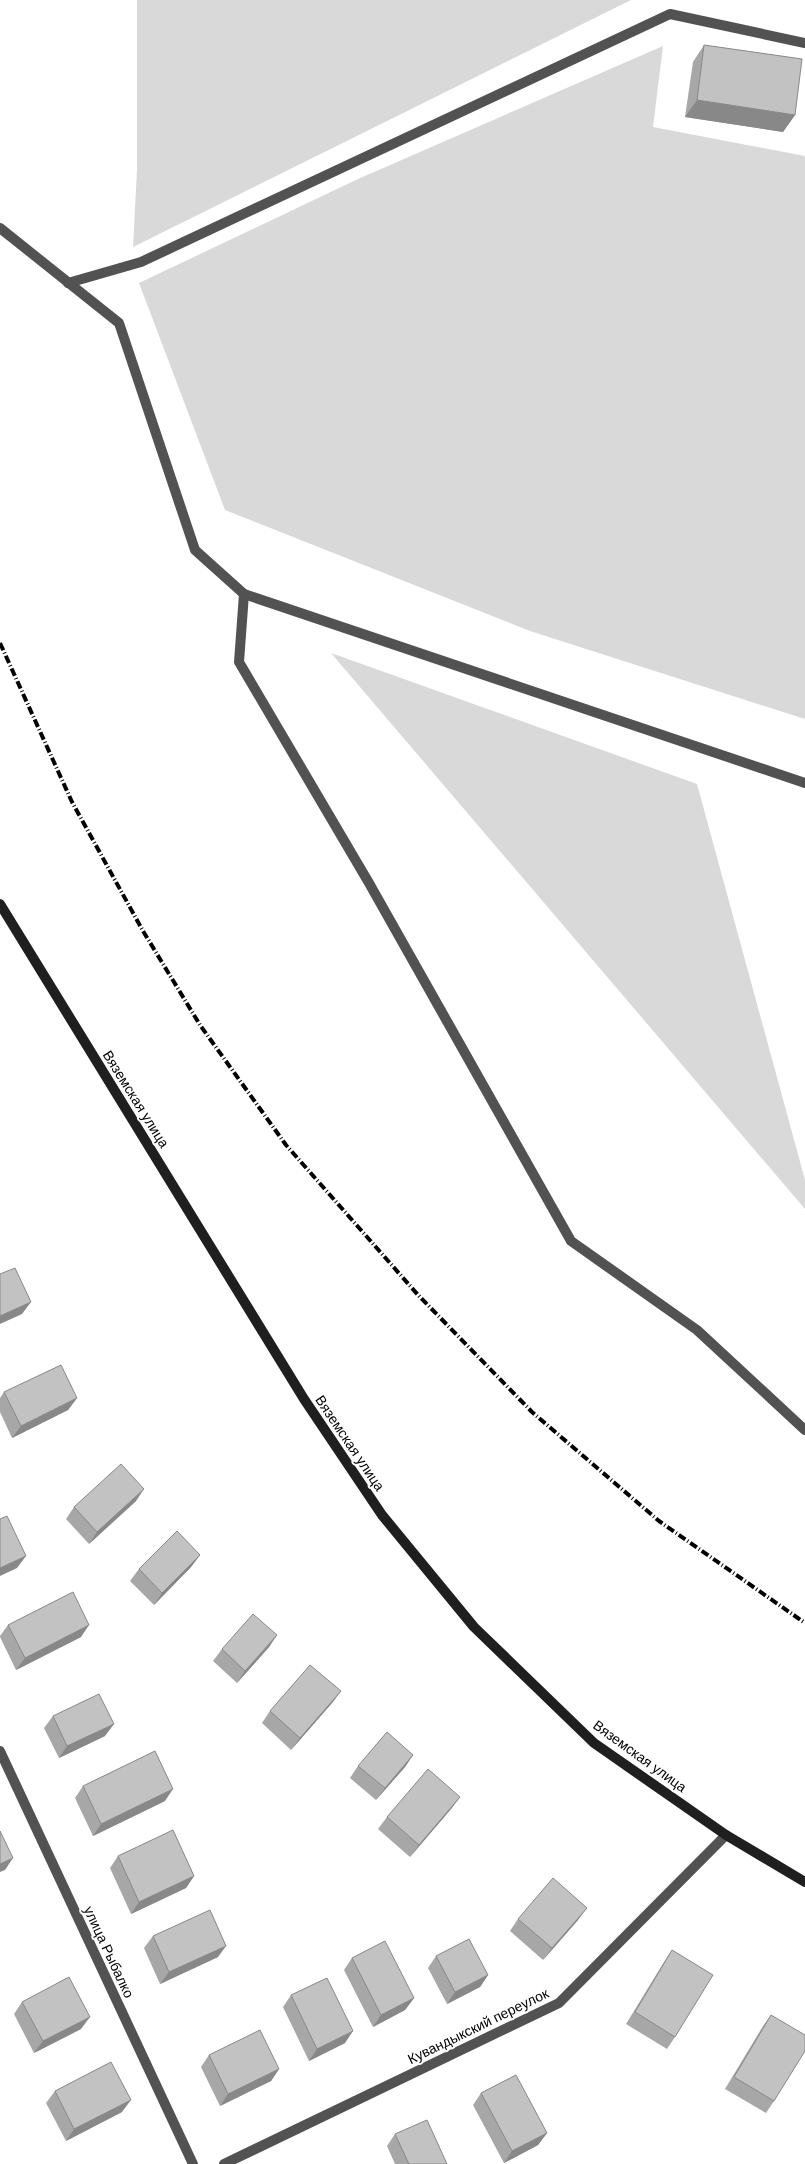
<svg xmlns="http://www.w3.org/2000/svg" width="805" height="2164" font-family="'DM Sans',sans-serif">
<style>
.green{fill:#d9d9d9}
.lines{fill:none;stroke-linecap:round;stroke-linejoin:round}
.service{stroke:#525252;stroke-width:10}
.minor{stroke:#525252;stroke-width:10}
.secondary{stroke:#1f1f1f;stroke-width:10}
.rail{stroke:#000;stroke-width:4;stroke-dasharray:8 2.5 1 2.5;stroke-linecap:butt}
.wall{fill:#a7a7a7}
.shaded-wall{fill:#888}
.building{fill:#c2c2c2;stroke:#888}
.labels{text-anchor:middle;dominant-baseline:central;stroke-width:4;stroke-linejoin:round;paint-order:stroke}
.street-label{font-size:14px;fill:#000;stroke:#fff}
</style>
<rect width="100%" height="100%" fill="#fff"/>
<g class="green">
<polygon points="137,0 631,0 133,247 137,170"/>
<polygon points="663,46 653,127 805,156 805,719 530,631 225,510 139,283 358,179"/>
<polygon points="331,653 697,784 805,1180 805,1209"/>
</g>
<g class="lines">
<g class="service">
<polyline points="0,228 119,323 195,550 244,594 805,783"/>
<polyline points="68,283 141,262 670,14 805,43"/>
<polyline points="244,594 239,662 369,883 571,1241 697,1330 805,1430"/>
</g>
<g class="minor">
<polyline points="0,1751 193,2164"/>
<polyline points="224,2164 559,2003 726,1835"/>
</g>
<polyline class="secondary" points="0,904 304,1399 382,1515 474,1627 594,1743 726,1835 805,1882"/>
<polyline class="rail" points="0,643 72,802 143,931 200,1025 286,1145 419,1296 532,1412 659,1521 805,1623"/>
</g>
<g class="wall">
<polygon points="704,45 795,115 783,132 685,117 693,62"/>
<polygon points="4,1392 77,1398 68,1410 12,1438 0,1412 0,1398"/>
<polygon points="136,1501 89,1544 66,1519 74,1507"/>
<polygon points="200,1555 191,1567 154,1605 130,1581 139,1569"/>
<polygon points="8,1625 81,1637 16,1670 0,1637 0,1636"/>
<polygon points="277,1635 269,1647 237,1683 213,1661 222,1649"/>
<polygon points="341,1691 332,1703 291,1750 262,1723 270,1711"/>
<polygon points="53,1716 105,1736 59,1758 44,1728"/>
<polygon points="413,1755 405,1767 376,1800 350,1778 358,1766"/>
<polygon points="83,1786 165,1801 93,1836 75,1798"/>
<polygon points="460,1797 451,1809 410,1857 378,1829 387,1817"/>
<polygon points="118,1856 194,1876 186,1888 131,1914 110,1868"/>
<polygon points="518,1919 578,1920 543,1960 510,1931"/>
<polygon points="153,1936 218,1957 160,1984 144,1948"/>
<polygon points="672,1950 675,2037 667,2049 626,2024 664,1962"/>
<polygon points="436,1956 488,1975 480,1987 447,2004 428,1968"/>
<polygon points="352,1958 414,1998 405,2010 373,2027 344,1970"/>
<polygon points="291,1995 345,2043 309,2061 283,2007"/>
<polygon points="22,2002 81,2029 34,2053 14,2014"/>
<polygon points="771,2015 774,2101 766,2113 725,2089 763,2026"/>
<polygon points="209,2055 279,2069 271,2081 220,2106 201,2067"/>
<polygon points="55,2091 122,2112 66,2141 46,2103"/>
<polygon points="481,2093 547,2133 538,2145 504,2163 473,2105"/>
<polygon points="395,2134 447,2164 395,2164 387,2146"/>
</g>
<g class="shaded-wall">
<polygon points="697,100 795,115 783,132 685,117"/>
<polygon points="31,1302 22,1314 0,1324 0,1316"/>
<polygon points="77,1398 68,1410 12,1438 21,1426"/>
<polygon points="144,1489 136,1501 89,1544 97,1532"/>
<polygon points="200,1555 191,1567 154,1605 162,1593"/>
<polygon points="26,1556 17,1568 0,1576 0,1568"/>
<polygon points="89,1625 81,1637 16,1670 25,1658"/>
<polygon points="277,1635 269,1647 237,1683 245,1671"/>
<polygon points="341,1691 332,1703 291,1750 300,1738"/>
<polygon points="114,1724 105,1736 59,1758 67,1746"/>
<polygon points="413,1755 405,1767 376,1800 385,1788"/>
<polygon points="173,1789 165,1801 93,1836 101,1824"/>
<polygon points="460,1797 451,1809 410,1857 419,1845"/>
<polygon points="13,1858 5,1870 0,1872 0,1864"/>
<polygon points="194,1876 186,1888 131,1914 139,1902"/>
<polygon points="587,1908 578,1920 543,1960 552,1948"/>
<polygon points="226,1946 218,1957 160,1984 169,1972"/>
<polygon points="488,1975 480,1987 447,2004 455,1992"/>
<polygon points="414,1998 405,2010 373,2027 381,2015"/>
<polygon points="90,2017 81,2029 34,2053 43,2041"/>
<polygon points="353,2031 345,2043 309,2061 317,2049"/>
<polygon points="279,2069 271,2081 220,2106 228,2094"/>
<polygon points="131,2100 122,2112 66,2141 74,2129"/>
<polygon points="547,2133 538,2145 504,2163 512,2151"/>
</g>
<g class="building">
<polygon points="704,45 802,59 795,115 697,100"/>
<polygon points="15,1268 31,1302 0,1316 0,1274"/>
<polygon points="61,1365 77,1398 21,1426 4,1392"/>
<polygon points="121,1464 144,1489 97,1532 74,1507"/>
<polygon points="7,1516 26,1556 0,1568 0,1519"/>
<polygon points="177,1531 200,1555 162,1593 139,1569"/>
<polygon points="73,1592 89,1625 25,1658 8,1625"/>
<polygon points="253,1614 277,1635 245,1671 222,1649"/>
<polygon points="310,1665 341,1691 300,1738 270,1711"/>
<polygon points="99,1694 114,1724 67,1746 53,1716"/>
<polygon points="387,1732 413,1755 385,1788 358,1766"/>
<polygon points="155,1751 173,1789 101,1824 83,1786"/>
<polygon points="428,1769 460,1797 419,1845 387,1817"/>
<polygon points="173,1830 194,1876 139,1902 118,1856"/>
<polygon points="0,1831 13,1858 0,1864"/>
<polygon points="553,1878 587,1908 552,1948 518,1919"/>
<polygon points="210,1910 226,1946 169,1972 153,1936"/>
<polygon points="469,1939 488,1975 455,1992 436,1956"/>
<polygon points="385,1941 414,1998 381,2015 352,1958"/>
<polygon points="672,1950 713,1975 675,2037 635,2012"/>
<polygon points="69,1977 90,2017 43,2041 22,2002"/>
<polygon points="327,1978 353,2031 317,2049 291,1995"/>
<polygon points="771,2015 805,2035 805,2051 774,2101 734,2077"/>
<polygon points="260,2030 279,2069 228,2094 209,2055"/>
<polygon points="111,2062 131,2100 74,2129 55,2091"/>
<polygon points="516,2075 547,2133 512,2151 481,2093"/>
<polygon points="427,2120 447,2164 409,2164 395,2134"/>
</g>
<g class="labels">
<g class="street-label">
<text transform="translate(136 1099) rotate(58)">Вяземская улица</text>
<text transform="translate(350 1443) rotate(56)">Вяземская улица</text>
<text transform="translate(640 1756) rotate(36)">Вяземская улица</text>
<text transform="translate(109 1952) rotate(65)">улица Рыбалко</text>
<text transform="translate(478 2026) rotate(-26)">Кувандыкский переулок</text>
</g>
</g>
</svg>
